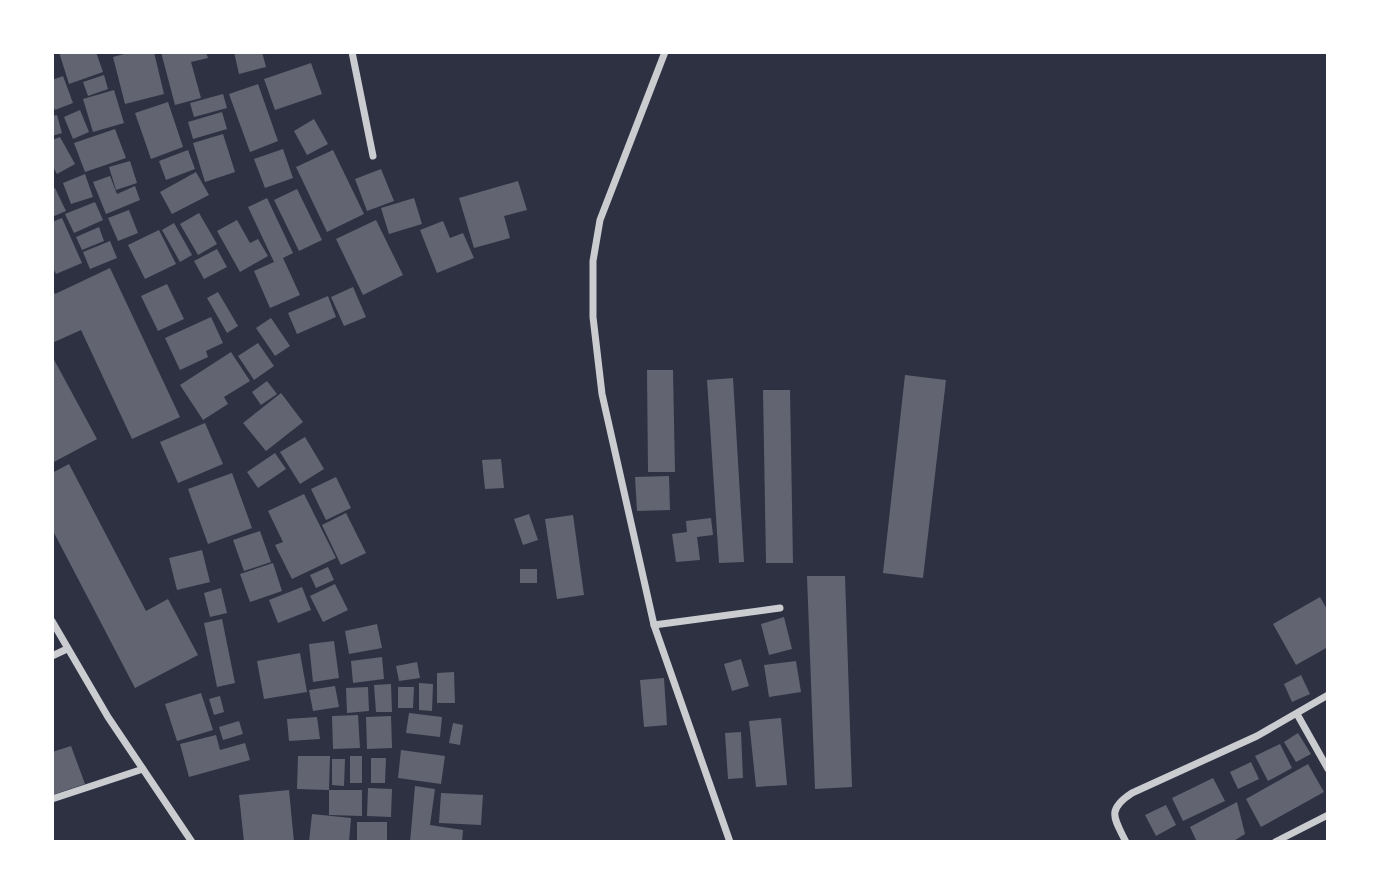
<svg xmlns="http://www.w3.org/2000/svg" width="1380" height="894" font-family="'Roboto Condensed',sans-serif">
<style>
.building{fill:#626471}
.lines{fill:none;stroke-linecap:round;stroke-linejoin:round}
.minor{stroke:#caccd0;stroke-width:7}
</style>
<rect width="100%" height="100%" fill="#2d3142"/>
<g class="building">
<polygon points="59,52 96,52 103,72 69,84"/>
<polygon points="131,52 154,52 164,94 125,104 113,57"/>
<polygon points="161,52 206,52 208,58 191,62 201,98 175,105"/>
<polygon points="234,52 262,52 266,67 239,74"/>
<polygon points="311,63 322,94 275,110 264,79"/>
<polygon points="104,75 108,89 88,96 83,82"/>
<polygon points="63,76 73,103 55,110 52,103 52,80"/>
<polygon points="258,84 278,141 250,152 229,94"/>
<polygon points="114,90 124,123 93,132 83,99"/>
<polygon points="223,94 227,108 194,117 190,103"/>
<polygon points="168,102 183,147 151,159 135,113"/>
<polygon points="80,110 89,132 73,139 64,117"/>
<polygon points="222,112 227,129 193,139 188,122"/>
<polygon points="57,115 62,133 52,136 52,116"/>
<polygon points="314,119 328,144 307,155 294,131"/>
<polygon points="115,129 126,158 85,172 74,143"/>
<polygon points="223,134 235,172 205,182 193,143"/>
<polygon points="60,137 75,164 57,174 52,165 52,140"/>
<polygon points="283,149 293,178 265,188 254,159"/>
<polygon points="188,150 195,169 166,180 159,161"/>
<polygon points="333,150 364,214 327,232 296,167"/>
<polygon points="130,161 137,183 116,190 109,167"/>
<polygon points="381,169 394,201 367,211 355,179"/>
<polygon points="196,172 209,195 172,214 160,192"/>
<polygon points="85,174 93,197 71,204 63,183"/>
<polygon points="110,176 117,194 135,186 140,200 106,214 93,182"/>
<polygon points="518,181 527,210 504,216 510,238 474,248 459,198"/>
<polygon points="55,188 66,211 52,217 52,189"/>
<polygon points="297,189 322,240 299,251 274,200"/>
<polygon points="267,198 293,253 283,258 300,295 270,308 254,271 274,262 248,207"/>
<polygon points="414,198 422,224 389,234 381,208"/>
<polygon points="95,202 103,220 74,233 65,214"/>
<polygon points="129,210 138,233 118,241 108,218"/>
<polygon points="199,213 217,244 198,255 180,224"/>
<polygon points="62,218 82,263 56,274 52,266 52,222"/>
<polygon points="237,220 250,243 258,239 268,256 240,272 217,231"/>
<polygon points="376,220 403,275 363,295 336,239"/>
<polygon points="443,221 450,238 463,233 474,258 437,273 420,230"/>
<polygon points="174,223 192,255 180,262 162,230"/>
<polygon points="99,227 104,241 82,250 76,237"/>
<polygon points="159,230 176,264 145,279 128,245"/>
<polygon points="110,241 117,258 90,269 83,252"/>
<polygon points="217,249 227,267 204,279 194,261"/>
<polygon points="110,268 180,417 132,439 81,330 52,343 52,289 55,294"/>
<polygon points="167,284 184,319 158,331 141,296"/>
<polygon points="353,287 366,317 344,326 331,297"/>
<polygon points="218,292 238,326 227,333 207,298"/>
<polygon points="328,296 336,317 297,334 288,313"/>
<polygon points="211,317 223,343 206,351 208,357 180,370 165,338"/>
<polygon points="271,318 290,346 275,356 256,328"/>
<polygon points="258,343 274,366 254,380 238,356"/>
<polygon points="231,352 250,381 224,397 228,404 203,420 180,385"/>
<polygon points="52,356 97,439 52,463"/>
<polygon points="647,370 673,370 675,472 648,472"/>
<polygon points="905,375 946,380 923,578 883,573"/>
<polygon points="733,378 744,562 719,563 707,380"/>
<polygon points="267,381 277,394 261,405 252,392"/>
<polygon points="763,390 790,390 793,563 766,563"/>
<polygon points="281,393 303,422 266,451 243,423"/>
<polygon points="205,423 223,464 178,483 160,442"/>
<polygon points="305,437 324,469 300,484 280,452"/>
<polygon points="275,453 286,469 258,488 247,472"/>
<polygon points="501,459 504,488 485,489 482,460"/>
<polygon points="69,464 146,611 168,599 198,655 135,688 52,529 52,473"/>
<polygon points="232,473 252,528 208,544 188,489"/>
<polygon points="669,476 670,510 637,511 635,477"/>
<polygon points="336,477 351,508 326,520 311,489"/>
<polygon points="304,494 336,558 292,579 275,545 283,542 268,511"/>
<polygon points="346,513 366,553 341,565 322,525"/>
<polygon points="529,514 538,540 523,545 514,519"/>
<polygon points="573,515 584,595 557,599 545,519"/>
<polygon points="711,518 713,535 697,537 700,560 676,562 672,534 687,532 686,521"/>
<polygon points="260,531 271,562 244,571 233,540"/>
<polygon points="202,550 210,582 177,590 169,558"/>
<polygon points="273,563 282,591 250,602 240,574"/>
<polygon points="328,567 334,580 316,588 310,575"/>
<rect x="520" y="569" width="17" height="14"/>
<polygon points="807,576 845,576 852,787 815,789"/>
<polygon points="335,584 348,610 323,622 310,596"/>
<polygon points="302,587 311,610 278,623 269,600"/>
<polygon points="221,588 227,613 210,617 204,593"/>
<polygon points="1320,597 1328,611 1328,647 1296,665 1273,624"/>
<polygon points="784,617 792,649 769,655 761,624"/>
<polygon points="222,619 235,683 217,687 204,623"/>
<polygon points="377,624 382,648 349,654 345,631"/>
<polygon points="334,641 339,678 313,682 309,644"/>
<polygon points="300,653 307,692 264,699 257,661"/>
<polygon points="382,657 384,679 353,683 351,661"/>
<polygon points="741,659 749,686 732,691 724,664"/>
<polygon points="796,661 801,692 769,697 764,665"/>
<polygon points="417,662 420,678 399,681 396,666"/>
<polygon points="454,672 455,703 437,703 437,673"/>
<polygon points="1301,675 1310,694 1292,702 1284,684"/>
<polygon points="664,678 667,725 644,727 640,680"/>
<polygon points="419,683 433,684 432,711 419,710"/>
<polygon points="391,684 392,712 376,712 374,685"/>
<polygon points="335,686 339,707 313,711 309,690"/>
<polygon points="368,687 369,711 347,713 346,688"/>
<polygon points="398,687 414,687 413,708 398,708"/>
<polygon points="201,693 213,730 177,741 165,704"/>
<polygon points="220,696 224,712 214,715 209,699"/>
<polygon points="409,713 442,717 440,737 406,733"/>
<polygon points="358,715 360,748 333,749 332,716"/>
<polygon points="391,716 392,748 367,749 366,717"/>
<polygon points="317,717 320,739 289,741 287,719"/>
<polygon points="781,718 787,785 756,787 749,721"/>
<polygon points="239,721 243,734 223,740 219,727"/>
<polygon points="453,723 463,725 460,745 449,743"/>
<polygon points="741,732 743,778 728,779 725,733"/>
<polygon points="1298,733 1311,754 1296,762 1284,742"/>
<polygon points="216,735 220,750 245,743 250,760 189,777 180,744"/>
<polygon points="1280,744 1292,768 1268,781 1255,756"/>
<polygon points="71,746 85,784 52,795 52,752"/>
<polygon points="401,750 445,756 441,784 398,778"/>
<polygon points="298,756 330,756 329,790 362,790 362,816 329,815 329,790 297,789"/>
<rect x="350" y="756" width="12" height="27"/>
<polygon points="371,758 386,758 385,783 371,783"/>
<polygon points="332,759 345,759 344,786 332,785"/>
<polygon points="1251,762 1259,779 1238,789 1230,772"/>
<polygon points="1308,764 1324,792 1261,827 1246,799"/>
<polygon points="1213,778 1225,801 1183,821 1172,798"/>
<polygon points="415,786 435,789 430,825 463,830 462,842 410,842"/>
<polygon points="368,788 392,789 391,817 367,816"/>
<polygon points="289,790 294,842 244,842 239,795"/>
<polygon points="441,793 483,795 481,825 439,823"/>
<polygon points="1237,802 1245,834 1232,842 1197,842 1190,827"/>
<polygon points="1166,805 1176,825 1156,836 1145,815"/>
<polygon points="312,814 351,818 349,842 309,842"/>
<rect x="357" y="822" width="30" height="20"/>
</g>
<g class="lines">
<g class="minor">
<polyline points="352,52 373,156"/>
<polyline points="665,52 600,220 593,261 593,317 602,394 654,625 730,842"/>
<polyline points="52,621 108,717 192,842"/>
<polyline points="654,625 780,608"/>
<polyline points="52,656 67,649"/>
<polyline points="1297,714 1328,769"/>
<polyline points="52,799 143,769"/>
<path d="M1126 842C1114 818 1106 810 1132 793L1257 736 1328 695"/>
<polyline points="1275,842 1328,815"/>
</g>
</g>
<rect width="1380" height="894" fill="none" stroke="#ffffff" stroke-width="108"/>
</svg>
